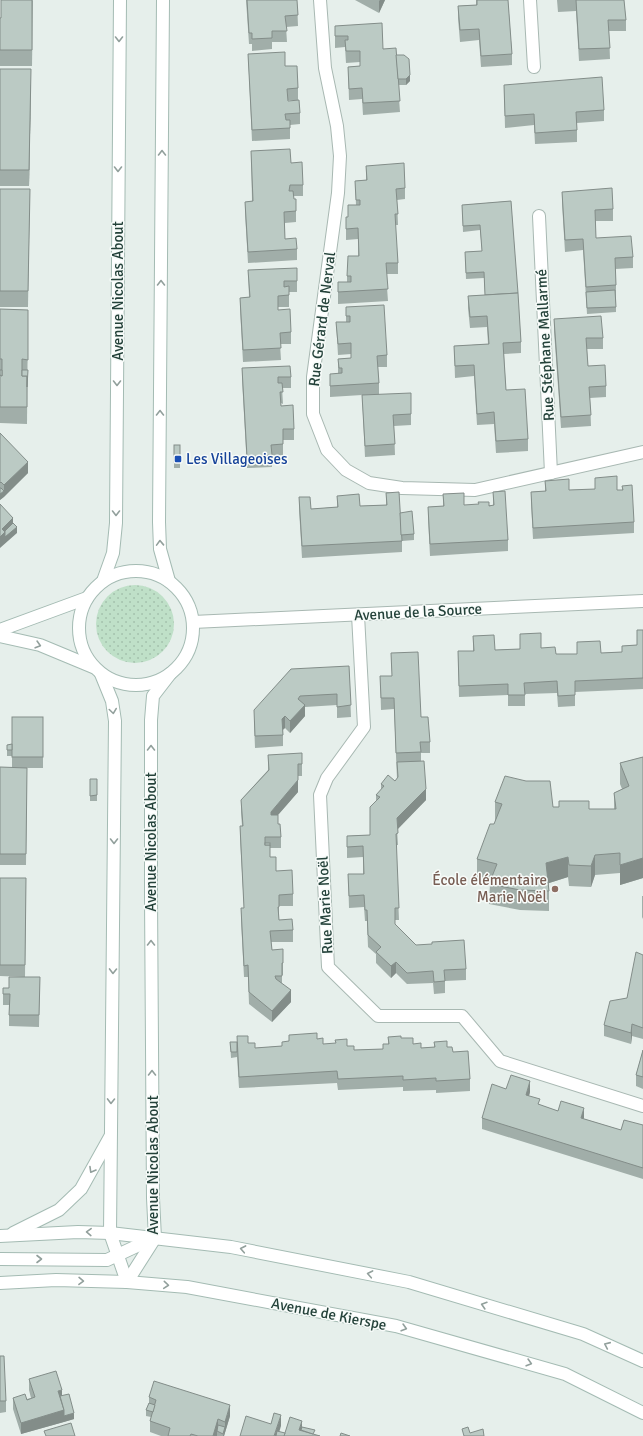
<svg xmlns="http://www.w3.org/2000/svg" width="643" height="1436" font-family="Signika,sans-serif">
<style>
.grass{fill:url(#grass-dots)}
.lines{fill:none;stroke-linecap:round;stroke-linejoin:round}
.street-casing{stroke:#a8b8b2;stroke-width:14}
.secondary-casing{stroke:#a4bbb3;stroke-width:14}
.street{stroke:#fff;stroke-width:12}
.secondary{stroke:#fff;stroke-width:12}
.wall{fill:#a1aea9}
.shaded-wall{fill:#838d89}
.building{fill:#bbcac4;stroke:#838d89}
.oneway{stroke:#92a09c}
.transit-dot{fill:#1a4fb4;stroke:#f7fbf9;stroke-width:1.5}
.education-dot{fill:#8d6e63;stroke:#f7fbf9;stroke-width:1.5}
.labels{text-anchor:middle;dominant-baseline:central;stroke-width:3;stroke-linejoin:round;paint-order:stroke}
.street-label{font-size:15px;fill:#24423a;stroke:#f7fbf9}
.transit-label{font-size:15px;fill:#164399;stroke:#f7fbf9;text-anchor:start}
.education-label{font-size:15px;fill:#785e54;stroke:#f7fbf9;text-anchor:end}
</style>
<defs>
<pattern id="grass-dots" width="8" height="8" patternUnits="userSpaceOnUse"><rect width="8" height="8" fill="#bfe0c8"/><path d="M2 2h.1M6 6h.1" fill="none" stroke="#a4c1ad" stroke-width="1.8" stroke-linecap="round"/></pattern>
</defs>
<rect width="100%" height="100%" fill="#e6efeb"/>
<circle class="grass" cx="135" cy="624" r="39"/>
<g class="lines">
<defs>
<g id="street">
<polyline points="320,0 325,68 337,126 340,156 338,193 313,377 313,414 327,450 346,470 369,483 402,488 475,490 643,452"/>
<polyline points="530,0 534,67"/>
<polyline points="539,216 551,473"/>
<polyline points="358,615 364,727 327,778 320,795 328,967 378,1016 462,1016 500,1061 643,1106"/>
<polyline points="193,622 643,601"/>
</g>
<g id="secondary">
<polyline points="163,0 159,522 160,549 169,581"/>
<circle cx="136" cy="628" r="57"/>
<polyline points="103,581 113,553 116,523 120,0"/>
<polyline points="0,630 87,598"/>
<polyline points="0,636 40,645 93,667"/>
<polyline points="101,674 112,701 115,721 110,1233 127,1282"/>
<polyline points="13,1233 59,1210 81,1189 110,1137"/>
<polyline points="0,1236 78,1232 110,1233 231,1247 409,1282 583,1334 643,1361"/>
<polyline points="0,1259 107,1260 154,1238"/>
<polyline points="127,1282 155,1238 153,1198 151,896 151,720 153,696 170,674"/>
<polyline points="0,1283 56,1280 127,1282 187,1287 396,1326 565,1374 643,1413"/>
</g>
</defs>
<use href="#street" class="street-casing"/>
<use href="#secondary" class="secondary-casing"/>
<use href="#street" class="street"/>
<use href="#secondary" class="secondary"/>
</g>
<g class="wall">
<polygon points="33,0 32,66 0,66 0,18"/>
<polygon points="246,0 297,0 298,26 286,27 287,42 272,42 272,49 252,51 252,44 249,44"/>
<polygon points="355,0 385,0 379,13"/>
<polygon points="476,0 508,0 512,54 512,65 481,67 479,40 460,42 458,18 458,6 476,5"/>
<polygon points="557,0 624,0 626,20 626,31 609,31 610,59 579,61 576,11 558,12"/>
<polygon points="335,26 396,55 410,81 406,85 398,85 400,112 363,115 362,99 349,100 348,67 360,66 360,62 346,63 345,47 335,48"/>
<polygon points="248,54 285,66 298,88 298,100 288,100 288,101 300,113 300,124 290,125 290,139 252,141"/>
<polygon points="0,69 31,85 29,186 0,186"/>
<polygon points="504,85 604,110 604,121 577,123 577,142 535,144 534,125 505,128"/>
<polygon points="251,151 291,163 303,185 303,196 294,196 294,199 296,199 296,222 285,223 285,239 297,249 297,260 248,263 245,213 245,202 252,201"/>
<polygon points="366,166 405,188 405,199 397,200 398,225 395,225 398,263 398,274 386,274 388,301 338,304 338,282 347,282 347,276 358,256 358,239 346,240 346,217 348,217 348,205 356,205 355,181 366,180"/>
<polygon points="0,189 30,189 28,307 0,307"/>
<polygon points="562,192 613,209 613,221 595,221 596,238 633,257 633,268 615,269 616,285 616,312 587,314 583,250 565,252 562,203"/>
<polygon points="511,201 521,342 521,353 504,354 506,390 528,439 528,451 496,453 494,424 477,425 474,376 455,378 454,346 488,344 487,327 470,328 468,308 468,296 485,295 484,278 466,279 465,252 482,251 480,230 463,232 462,205"/>
<polygon points="248,270 297,281 297,292 289,292 289,307 278,307 278,310 291,332 291,344 280,344 281,360 243,362 240,309 240,298 249,297"/>
<polygon points="346,307 387,355 387,367 378,367 379,383 379,394 411,414 411,425 394,426 395,455 365,457 362,395 330,397 330,374 338,374 338,359 351,358 351,354 338,355 336,322 346,322"/>
<polygon points="0,309 28,310 27,424 0,423"/>
<polygon points="554,319 603,338 603,349 587,349 588,366 606,386 606,397 590,398 591,426 561,428 554,331"/>
<polygon points="242,368 291,377 291,388 282,388 283,404 281,403 281,406 294,429 294,440 283,440 283,455 272,456 272,467 247,468 242,379"/>
<polygon points="0,433 28,473 0,500"/>
<rect x="174" y="445" width="6" height="23"/>
<polygon points="595,478 617,490 622,490 622,486 634,522 634,533 533,539 531,503 531,492 545,491 545,481 569,490 595,489"/>
<polygon points="493,492 508,540 508,551 430,556 428,518 428,507 443,506 443,494 464,505 493,505"/>
<polygon points="386,493 414,534 414,540 402,541 402,552 302,558 299,509 299,497 311,509 337,507 337,496 360,506 386,505"/>
<polygon points="637,630 643,630 643,689 575,692 575,706 558,707 557,693 525,694 525,706 508,706 508,695 459,697 458,651 473,651 473,636 495,650 541,648 556,654 577,654 577,642 601,653 622,652 622,646 637,645"/>
<polygon points="391,653 421,717 430,742 430,753 421,753 421,761 426,800 397,829 398,845 396,845 399,920 395,920 395,924 416,945 466,969 466,980 445,981 445,993 434,994 433,983 407,984 396,973 391,978 376,963 376,954 368,947 367,921 365,921 364,907 349,908 348,874 363,874 363,857 347,858 347,836 370,835 376,801 376,795 381,790 381,784 395,781 397,779 394,709 381,710 380,676 392,676"/>
<polygon points="349,666 351,717 337,718 337,705 305,707 305,716 290,733 285,728 283,730 283,746 255,748 254,721"/>
<polygon points="43,717 43,768 27,768 26,865 0,865 0,767 12,768 12,756 7,756 7,745 12,744"/>
<polygon points="268,755 302,764 302,776 298,776 298,792 278,815 278,824 281,837 281,848 270,848 270,857 276,871 293,894 293,906 279,906 279,920 293,930 293,942 271,942 272,950 283,963 283,975 282,975 282,984 291,1002 272,1022 249,1004 248,977 244,977 241,920 241,908 244,908 240,838 240,826 242,826 241,812 241,800 268,770"/>
<polygon points="643,757 643,878 620,885 620,873 595,875 591,887 569,886 568,877 549,883 549,911 520,910 489,904 490,883 477,880 477,859 495,822 495,802 553,807 589,809 614,809 614,793 622,789 620,784 620,763"/>
<rect x="90" y="779" width="7" height="22"/>
<polygon points="0,878 26,878 25,977 0,976"/>
<polygon points="642,896 643,896 643,919 642,917"/>
<polygon points="643,955 643,1039 632,1036 631,1044 604,1036 604,1025 627,998"/>
<polygon points="40,977 39,1027 9,1026 9,1005 3,1005 3,988 9,988"/>
<polygon points="388,1037 401,1038 421,1048 434,1047 434,1042 447,1047 453,1052 470,1079 470,1091 436,1093 436,1090 403,1091 403,1087 338,1090 337,1083 239,1088 237,1056 237,1057 231,1058 230,1042 248,1043 255,1048 282,1046 317,1039 323,1044 347,1046 354,1050 383,1049 388,1044"/>
<polygon points="643,1050 643,1089 636,1086 636,1075"/>
<polygon points="506,1089 530,1092 529,1096 540,1105 558,1111 621,1130 643,1125 643,1179 482,1129 482,1118"/>
<polygon points="0,1356 6,1401 6,1412 0,1413"/>
<polygon points="29,1379 62,1396 74,1419 21,1434 13,1409 13,1398 27,1399 31,1398 29,1390"/>
<polygon points="149,1397 230,1416 224,1436 161,1436 150,1432 150,1421 151,1417 146,1416 146,1410 149,1403"/>
</g>
<g class="shaded-wall">
<polygon points="380,0 385,0 379,13 379,1"/>
<polygon points="31,69 31,85 29,186 29,170"/>
<polygon points="410,75 410,81 406,85 406,79"/>
<polygon points="28,462 28,473 4,497 4,485"/>
<polygon points="4,491 4,497 0,500 0,494"/>
<polygon points="13,518 13,529 17,527 17,533 0,548 0,537 2,529"/>
<polygon points="305,705 305,716 290,733 290,721"/>
<polygon points="285,716 285,728 282,730 282,719"/>
<polygon points="298,780 298,792 271,823 271,812"/>
<polygon points="426,789 426,800 397,830 397,818"/>
<polygon points="595,855 595,875 591,887 591,866"/>
<polygon points="568,857 568,877 546,884 546,863"/>
<polygon points="643,858 643,878 620,885 620,865"/>
<polygon points="396,962 396,973 391,978 391,966"/>
<polygon points="291,990 291,1002 272,1022 272,1011"/>
<polygon points="632,1024 632,1036 631,1044 631,1033"/>
<polygon points="530,1081 530,1092 526,1106 526,1095"/>
<polygon points="584,1108 584,1119 581,1118"/>
<polygon points="62,1390 62,1402 60,1402 58,1391"/>
<polygon points="230,1405 230,1416 224,1436 223,1436 225,1427 225,1422"/>
<polygon points="64,1410 64,1422 21,1434 21,1423"/>
<polygon points="74,1413 74,1419 64,1422 64,1416"/>
<polygon points="281,1415 281,1426 278,1436 274,1436"/>
<polygon points="218,1419 218,1431 217,1431 217,1436 213,1436"/>
<polygon points="302,1421 302,1432 299,1430"/>
</g>
<g class="building">
<polygon points="1,0 32,0 32,50 0,50 0,18 1,18"/>
<polygon points="247,0 297,0 298,15 285,16 287,31 272,31 272,38 252,39 252,33 249,33"/>
<polygon points="477,0 508,0 512,54 481,56 479,29 460,30 458,6 477,5"/>
<polygon points="576,0 624,0 626,20 608,20 610,48 579,49"/>
<polygon points="382,23 383,49 396,48 400,101 363,103 362,88 349,89 348,67 360,66 360,51 346,51 345,40 348,40 348,36 335,36 335,26"/>
<polygon points="285,52 285,66 297,66 298,88 287,89 288,101 299,100 300,113 285,114 286,120 290,120 290,128 252,130 248,54"/>
<polygon points="396,55 404,55 409,59 410,75 406,79 398,79"/>
<polygon points="0,69 31,69 29,170 0,170"/>
<polygon points="602,77 604,110 576,112 577,130 535,133 534,114 505,116 504,85"/>
<polygon points="290,149 291,163 302,162 303,185 290,185 289,191 293,191 294,199 296,199 296,211 284,212 285,239 296,238 297,249 248,252 245,202 253,201 251,151"/>
<polygon points="404,163 405,188 396,189 398,214 395,214 398,263 386,263 388,289 338,292 338,282 351,282 351,276 347,276 348,256 359,256 358,228 346,229 346,217 348,217 348,205 360,205 360,200 356,200 355,181 367,180 366,166"/>
<polygon points="612,188 613,209 595,210 596,238 631,236 633,257 615,258 616,285 586,287 583,239 565,240 562,192"/>
<polygon points="0,189 30,189 28,291 0,291"/>
<polygon points="511,201 518,293 485,295 484,272 466,273 465,252 482,251 480,225 463,226 462,205"/>
<polygon points="297,268 297,281 284,281 284,287 289,286 289,295 278,296 278,310 290,309 291,332 280,333 281,348 243,350 240,298 250,297 248,270"/>
<polygon points="615,290 616,307 587,308 586,292"/>
<polygon points="518,293 521,342 503,343 506,390 525,389 528,439 496,441 494,412 477,414 474,365 455,366 454,346 489,344 487,316 470,317 468,296"/>
<polygon points="384,305 387,355 377,356 379,383 330,386 330,374 342,373 342,368 339,368 338,359 351,358 351,343 338,344 336,322 350,322 350,316 346,316 346,307"/>
<polygon points="0,309 28,310 28,360 22,359 22,376 27,376 27,407 0,407 0,375 2,376 2,359 0,359"/>
<polygon points="601,316 603,338 586,338 588,366 605,365 606,386 589,387 591,415 561,417 554,319"/>
<polygon points="290,366 291,377 278,377 278,383 282,383 283,392 280,392 281,406 293,405 294,429 283,429 283,444 271,445 272,455 247,457 242,368"/>
<polygon points="0,370 2,370 2,376 0,375"/>
<polygon points="22,370 28,370 27,387 27,376 22,376"/>
<polygon points="411,393 411,414 393,415 395,444 365,446 362,395"/>
<polygon points="0,433 28,462 4,485 1,482 0,483"/>
<rect x="174" y="445" width="6" height="17"/>
<polygon points="617,476 617,490 623,490 622,486 632,485 634,522 533,528 531,492 546,491 545,481 569,479 569,490 595,489 595,478"/>
<polygon points="0,488 1,488 4,491 0,494"/>
<polygon points="505,491 508,540 430,544 428,507 444,506 443,494 464,493 464,505 479,504 478,502 489,502 489,506 494,505 493,492"/>
<polygon points="399,492 402,541 302,546 299,497 310,497 311,509 338,507 337,496 359,494 360,506 387,505 386,493"/>
<polygon points="0,504 13,518 2,529 5,532 0,537"/>
<polygon points="412,511 414,534 401,535 400,513"/>
<polygon points="13,523 17,527 5,537 5,531"/>
<polygon points="637,630 643,630 643,678 575,681 575,695 558,696 557,681 524,683 525,695 508,695 508,684 459,686 458,651 474,651 473,636 494,635 495,650 520,649 520,634 541,633 541,648 555,647 556,654 577,654 577,642 600,641 601,653 622,652 622,646 637,645"/>
<polygon points="418,652 421,717 428,717 430,742 420,742 421,752 396,753 394,698 381,698 380,676 392,676 391,653"/>
<polygon points="349,666 351,705 337,707 337,694 300,696 298,699 305,705 290,721 285,716 282,719 283,735 255,736 254,710 291,669"/>
<rect x="12" y="717" width="31" height="40"/>
<polygon points="12,744 12,750 7,750 7,745"/>
<polygon points="302,753 302,764 298,764 298,780 271,812 271,815 278,815 278,824 280,824 281,837 265,837 265,845 270,845 270,857 276,857 276,871 292,870 293,894 279,895 279,907 278,907 279,920 292,919 293,930 270,931 272,950 283,949 283,963 282,963 282,976 275,976 276,979 291,990 272,1011 249,992 248,965 244,966 241,908 244,908 240,826 243,826 241,800 269,770 268,755"/>
<polygon points="643,757 643,858 620,865 620,853 595,855 591,866 569,865 568,857 546,863 549,891 520,890 489,884 497,864 477,859 490,824 494,824 502,804 495,802 505,776 526,781 550,781 553,807 559,807 559,801 589,801 589,809 616,809 614,793 629,786 620,763"/>
<polygon points="424,761 426,789 397,818 398,833 396,834 399,908 395,908 395,924 416,945 432,944 432,942 464,940 466,969 444,970 445,981 434,982 433,971 407,973 396,962 391,966 376,952 381,947 368,935 367,910 365,910 364,895 349,896 348,874 364,874 363,846 347,847 347,836 370,835 370,807 380,797 376,795 384,786 381,784 388,775 395,781 398,777 397,762"/>
<polygon points="0,767 27,768 26,854 0,854"/>
<polygon points="90,779 97,779 97,795 90,796"/>
<rect x="265" y="843" width="5" height="2"/>
<polygon points="0,878 26,878 25,965 0,965"/>
<polygon points="636,952 643,955 643,1028 632,1024 631,1033 604,1025 610,1001 627,998"/>
<polygon points="9,977 40,977 39,1015 9,1015 10,994 3,994 3,988 9,988"/>
<polygon points="317,1033 317,1039 323,1038 323,1044 336,1043 335,1040 347,1039 347,1046 354,1046 354,1050 383,1049 383,1044 389,1044 388,1037 401,1036 401,1038 413,1038 413,1044 421,1043 421,1048 435,1047 434,1042 447,1041 447,1047 452,1047 453,1052 468,1051 470,1079 436,1081 436,1078 403,1080 403,1076 338,1079 337,1071 239,1077 237,1036 248,1036 248,1043 255,1043 255,1048 282,1046 282,1042 289,1041 289,1035"/>
<polygon points="230,1042 237,1042 237,1052 231,1052"/>
<polygon points="643,1050 643,1077 636,1075"/>
<polygon points="511,1075 530,1081 526,1095 540,1099 538,1104 558,1111 561,1101 584,1108 581,1118 621,1130 624,1120 643,1125 643,1168 482,1118 492,1084 506,1089"/>
<polygon points="0,1356 4,1356 6,1401 0,1401"/>
<polygon points="56,1371 62,1390 58,1391 64,1410 21,1423 13,1398 25,1394 27,1400 35,1397 29,1379"/>
<polygon points="154,1381 230,1405 225,1422 218,1419 213,1436 198,1436 191,1434 190,1436 168,1436 170,1428 150,1421 156,1400 149,1397"/>
<polygon points="69,1394 74,1413 64,1416 64,1410 60,1396"/>
<polygon points="149,1403 155,1405 153,1412 146,1410"/>
<polygon points="274,1413 281,1415 274,1436 240,1436 246,1416 271,1424"/>
<polygon points="290,1417 302,1421 299,1430 320,1436 284,1436"/>
<polygon points="71,1423 75,1436 46,1436 44,1431"/>
<polygon points="218,1425 225,1427 223,1434 217,1431"/>
<polygon points="302,1427 315,1430 313,1434 301,1430"/>
<polygon points="468,1427 470,1433 483,1429 484,1436 464,1436 462,1429"/>
<polygon points="277,1431 285,1433 284,1436 276,1436"/>
<polygon points="341,1433 350,1436 340,1436"/>
</g>
<defs><path id="oneway-chevron" d="M-2-3.5L2.5 0L-2 3.5" fill="none" stroke-width="1.6" stroke-linecap="round" stroke-linejoin="round"/></defs>
<g class="oneway">
<use href="#oneway-chevron" transform="translate(119 39) rotate(90)"/>
<use href="#oneway-chevron" transform="translate(162 153) rotate(-90)"/>
<use href="#oneway-chevron" transform="translate(118 169) rotate(90)"/>
<use href="#oneway-chevron" transform="translate(161 283) rotate(-90)"/>
<use href="#oneway-chevron" transform="translate(117 383) rotate(90)"/>
<use href="#oneway-chevron" transform="translate(160 413) rotate(-90)"/>
<use href="#oneway-chevron" transform="translate(116 513) rotate(90)"/>
<use href="#oneway-chevron" transform="translate(160 543) rotate(-92)"/>
<use href="#oneway-chevron" transform="translate(38 645) rotate(16)"/>
<use href="#oneway-chevron" transform="translate(113 711) rotate(82)"/>
<use href="#oneway-chevron" transform="translate(151 748) rotate(-90)"/>
<use href="#oneway-chevron" transform="translate(114 841) rotate(90)"/>
<use href="#oneway-chevron" transform="translate(151 943) rotate(-90)"/>
<use href="#oneway-chevron" transform="translate(113 971) rotate(91)"/>
<use href="#oneway-chevron" transform="translate(152 1073) rotate(-90)"/>
<use href="#oneway-chevron" transform="translate(111 1101) rotate(91)"/>
<use href="#oneway-chevron" transform="translate(92 1170) rotate(120)"/>
<use href="#oneway-chevron" transform="translate(89 1232) rotate(-178)"/>
<use href="#oneway-chevron" transform="translate(243 1249) rotate(-169)"/>
<use href="#oneway-chevron" transform="translate(39 1259)"/>
<use href="#oneway-chevron" transform="translate(370 1274) rotate(-169)"/>
<use href="#oneway-chevron" transform="translate(81 1281) rotate(1)"/>
<use href="#oneway-chevron" transform="translate(166 1285) rotate(5)"/>
<use href="#oneway-chevron" transform="translate(484 1305) rotate(-163)"/>
<use href="#oneway-chevron" transform="translate(404 1328) rotate(16)"/>
<use href="#oneway-chevron" transform="translate(607 1345) rotate(-156)"/>
<use href="#oneway-chevron" transform="translate(529 1363) rotate(16)"/>
</g>
<rect class="transit-dot" x="174" y="455" width="8" height="8" rx="2"/>
<circle class="education-dot" cx="555" cy="889" r="4"/>
<g class="labels">
<g class="street-label">
<text transform="translate(118 291) rotate(-90)">Avenue Nicolas About</text>
<text transform="translate(322 319) rotate(-83)">Rue Gérard de Nerval</text>
<text transform="translate(545 345) rotate(-93)">Rue Stéphane Mallarmé</text>
<text transform="translate(418 612) rotate(-3)">Avenue de la Source</text>
<text transform="translate(151 842) rotate(-90)">Avenue Nicolas About</text>
<text transform="translate(325 905) rotate(-93)">Rue Marie Noël</text>
<text transform="translate(153 1165) rotate(-90)">Avenue Nicolas About</text>
<text transform="translate(329 1314) rotate(11)">Avenue de Kierspe</text>
</g>
<g class="transit-label">
<text x="186" y="459">Les Villageoises</text>
</g>
<g class="education-label">
<text x="547" y="880">École élémentaire<tspan x="547" dy="17">Marie Noël</tspan></text>
</g>
</g>
</svg>
